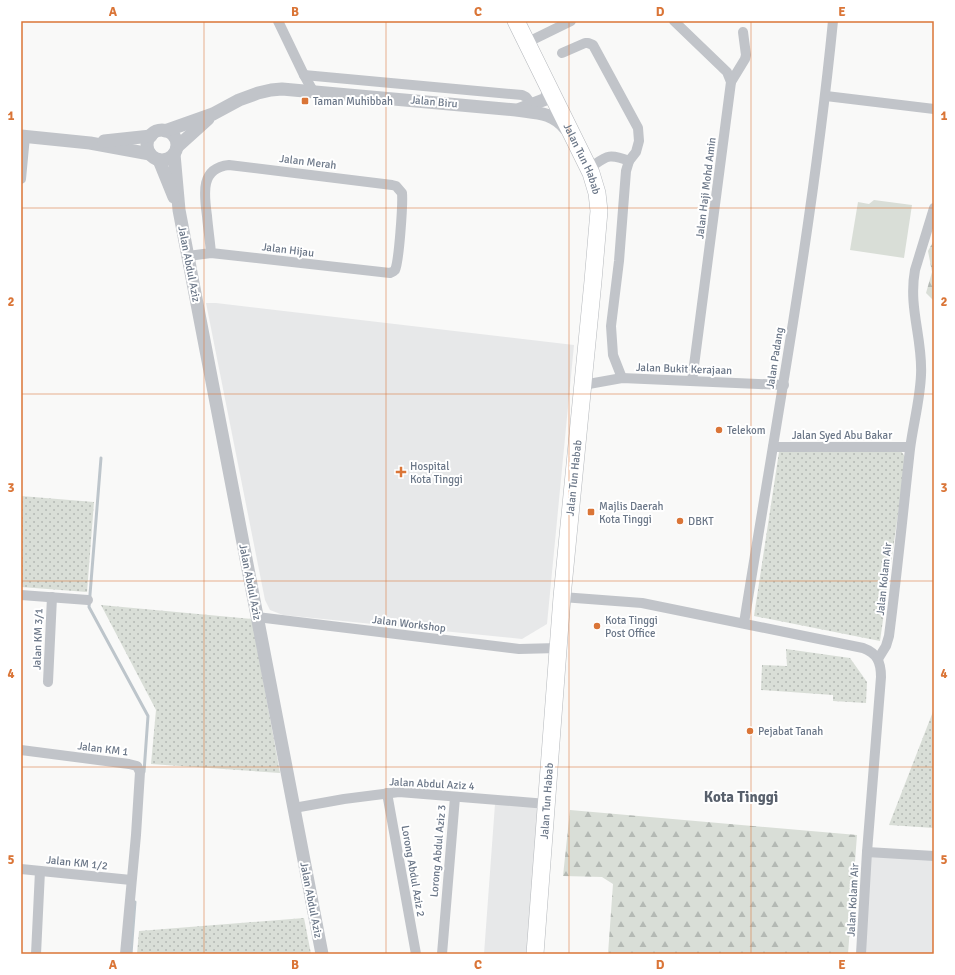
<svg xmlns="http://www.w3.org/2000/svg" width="955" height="975" font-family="Signika,sans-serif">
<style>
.built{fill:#e7e8e9}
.green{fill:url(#green-dots)}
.forest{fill:url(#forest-firs)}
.pitch{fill:#d9ded7}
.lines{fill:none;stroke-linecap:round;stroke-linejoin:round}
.stream{stroke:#bdc5cb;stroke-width:3}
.trunk-casing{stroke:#b5b8bc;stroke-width:18}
.minor{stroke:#c1c4c9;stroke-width:10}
.tertiary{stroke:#c1c4c9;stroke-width:13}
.trunk{stroke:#fff;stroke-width:17}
.grid{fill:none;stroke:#da7537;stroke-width:1;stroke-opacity:0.55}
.poi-dot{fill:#da7537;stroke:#fff;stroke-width:1.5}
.labels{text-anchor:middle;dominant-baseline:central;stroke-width:4;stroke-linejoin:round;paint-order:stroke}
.poi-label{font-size:11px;fill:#6a7687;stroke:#fff;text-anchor:start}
.street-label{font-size:11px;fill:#6a7687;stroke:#fff}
.district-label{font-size:15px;font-weight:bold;fill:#58606c;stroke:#fff}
.neatline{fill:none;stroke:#da7537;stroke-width:1.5}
.grid-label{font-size:13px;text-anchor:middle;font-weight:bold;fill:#da7537}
</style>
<defs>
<pattern id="green-dots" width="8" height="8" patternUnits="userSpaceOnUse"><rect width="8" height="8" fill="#d9ded7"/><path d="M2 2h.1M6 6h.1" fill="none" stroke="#b4b9b4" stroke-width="1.8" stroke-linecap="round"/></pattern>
<pattern id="forest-firs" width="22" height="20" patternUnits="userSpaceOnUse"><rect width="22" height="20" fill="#d9ded7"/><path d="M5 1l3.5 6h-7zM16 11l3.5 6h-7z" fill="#b4b9b4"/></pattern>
</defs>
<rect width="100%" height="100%" fill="#f9f9f8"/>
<g class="built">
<polygon points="206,303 216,303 574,345 547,624 522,639 283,615 270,610 265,600"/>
<polygon points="495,804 538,807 527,954 484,954"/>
<polygon points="864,856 934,860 934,954 858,954"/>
</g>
<g class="green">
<polygon points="901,451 906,458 880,641 754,616 779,452"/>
<polygon points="21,496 94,502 87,592 21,587"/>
<polygon points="101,605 252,619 280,773 151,764 156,710"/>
<polygon points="786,649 850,658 867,682 866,703 833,701 833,695 761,690 762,665 787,666"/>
<polygon points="934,709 934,828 889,825"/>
<polygon points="304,918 311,954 137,954 139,931"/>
</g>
<g class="forest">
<polygon points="934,240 934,301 926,293 932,272 928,251"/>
<polygon points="570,810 857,835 848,954 608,954 613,884 602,877 563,876"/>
</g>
<polygon class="pitch" points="874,200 912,205 904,258 850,250 858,202 869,204"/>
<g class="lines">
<g class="stream">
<polyline points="101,458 89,607 148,716 144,772"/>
<polyline points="131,954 135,902"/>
</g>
<defs>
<g id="trunk">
<path id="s1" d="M516 21 591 173 597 193 599 211 593 281 562 597 535 954"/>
</g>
</defs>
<use href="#trunk" class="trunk-casing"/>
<g class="minor">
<polyline points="278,21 304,75 313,91"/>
<polyline points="674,21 727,72 731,82 692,381"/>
<polyline points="526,43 571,21"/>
<polyline points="562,53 585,43 588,43 593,45 638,128 639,141 636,152 629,161 626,171 619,261 611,326 613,355 622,378"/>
<polyline points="304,75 522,95 526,97 532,105"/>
<polyline points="731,82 745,59 746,55 743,32"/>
<polyline points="826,96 934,109"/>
<path d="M588 169C606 157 607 152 629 161"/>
<polyline points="21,179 25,136"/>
<path d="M188 256 211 253 390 273C392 272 393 272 395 270 399 262 403 204 402 193L396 186 392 185 229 165C200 168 204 194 207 216 208 228 210 241 211 253"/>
<polyline points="583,385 622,378 784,385"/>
<polyline points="773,447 910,447"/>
<polyline points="21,595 88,600"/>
<path d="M562 597 642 603 863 648C877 653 881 662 881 677L867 852 861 954"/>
<polyline points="257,617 519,649 558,648"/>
<path d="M744 623C776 423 813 223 833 21"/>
<path d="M878 659 886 646 889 636C897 574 903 512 910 449 913 425 920 400 921 375 923 339 908 308 915 270L934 208"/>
<polyline points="48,682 52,597"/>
<polyline points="21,750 129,764 137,766 140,772 136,835 125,954"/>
<polyline points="387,793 416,954"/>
<polyline points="294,808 344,799 399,792 547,804"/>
<polyline points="867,852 934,856"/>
<polyline points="21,869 131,880"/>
<polyline points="36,954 40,871"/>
<polyline points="442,954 455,797"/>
</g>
<g class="tertiary">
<polyline points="520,109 546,99 549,89"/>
<circle cx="162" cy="145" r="15"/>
<path d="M165 131 213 114 239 100 258 93 271 90 282 89 516 110C537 113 552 112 566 129"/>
<polyline points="21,136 90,143 150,154"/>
<polyline points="104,141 151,136"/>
<polyline points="177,147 208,119"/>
<polyline points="174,154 179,210 322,954"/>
<polyline points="159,160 174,197"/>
</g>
<use href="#trunk" class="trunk"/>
</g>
<path class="grid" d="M204 21V954M386 21V954M569 21V954M751 21V954M21 208H934M21 394H934M21 581H934M21 767H934"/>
<g class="poi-dot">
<rect x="301" y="97" width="8" height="8" rx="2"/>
<circle cx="719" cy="430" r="4"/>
<path d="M399 466h4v4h4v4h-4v4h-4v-4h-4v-4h4z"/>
<rect x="587" y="508" width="8" height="8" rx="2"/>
<circle cx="680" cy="521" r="4"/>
<circle cx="597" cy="626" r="4"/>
<circle cx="750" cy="731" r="4"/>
</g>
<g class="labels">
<g class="poi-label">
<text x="313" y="101">Taman Muhibbah</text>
<text x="727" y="430">Telekom</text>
<text x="410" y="466">Hospital<tspan x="410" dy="13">Kota Tinggi</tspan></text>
<text x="599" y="506">Majlis Daerah<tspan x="599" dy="13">Kota Tinggi</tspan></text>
<text x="688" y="521">DBKT</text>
<text x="605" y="620">Kota Tinggi<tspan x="605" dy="13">Post Office</tspan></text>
<text x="758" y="731">Pejabat Tanah</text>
</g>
<g class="street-label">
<text transform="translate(434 102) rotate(5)">Jalan Biru</text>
<text stroke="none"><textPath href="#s1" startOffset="153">Jalan Tun Habab</textPath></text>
<text transform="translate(308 162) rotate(7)">Jalan Merah</text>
<text transform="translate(706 188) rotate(-83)">Jalan Haji Mohd Amin</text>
<text transform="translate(288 250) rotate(7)">Jalan Hijau</text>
<text transform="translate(189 264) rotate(79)">Jalan Abdul Aziz</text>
<text transform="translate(775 358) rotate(-81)">Jalan Padang</text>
<text transform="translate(684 369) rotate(2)">Jalan Bukit Kerajaan</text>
<text x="842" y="435">Jalan Syed Abu Bakar</text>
<text transform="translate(574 478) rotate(-84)">Jalan Tun Habab</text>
<text transform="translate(884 579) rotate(-84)">Jalan Kolam Air</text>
<text transform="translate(250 582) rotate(79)">Jalan Abdul Aziz</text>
<text transform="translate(409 624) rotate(7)">Jalan Workshop</text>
<text transform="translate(38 639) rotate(-88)">Jalan KM 3/1</text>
<text transform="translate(103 749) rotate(7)">Jalan KM 1</text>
<text transform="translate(432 784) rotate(3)">Jalan Abdul Aziz 4</text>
<text transform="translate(547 801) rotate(-86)">Jalan Tun Habab</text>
<text transform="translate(438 851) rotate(-85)">Lorong Abdul Aziz 3</text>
<text transform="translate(77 863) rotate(6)">Jalan KM 1/2</text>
<text transform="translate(413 871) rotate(80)">Lorong Abdul Aziz 2</text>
<text transform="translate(311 900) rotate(79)">Jalan Abdul Aziz</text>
<text transform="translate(853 900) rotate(-87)">Jalan Kolam Air</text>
</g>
<g class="district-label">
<text x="741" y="797">Kota Tinggi</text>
</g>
</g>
<rect width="955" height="975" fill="none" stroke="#ffffff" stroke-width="44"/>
<rect x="22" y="22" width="911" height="931" class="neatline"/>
<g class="grid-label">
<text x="113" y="16">A</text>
<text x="295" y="16">B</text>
<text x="478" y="16">C</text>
<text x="660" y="16">D</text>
<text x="842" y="16">E</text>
<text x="11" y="120">1</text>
<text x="944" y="120">1</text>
<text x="11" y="306">2</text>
<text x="944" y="306">2</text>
<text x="11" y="492">3</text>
<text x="944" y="492">3</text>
<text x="11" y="678">4</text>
<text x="944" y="678">4</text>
<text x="11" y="864">5</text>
<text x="944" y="864">5</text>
<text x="113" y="969">A</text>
<text x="295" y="969">B</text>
<text x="478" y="969">C</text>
<text x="660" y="969">D</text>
<text x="842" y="969">E</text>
</g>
</svg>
